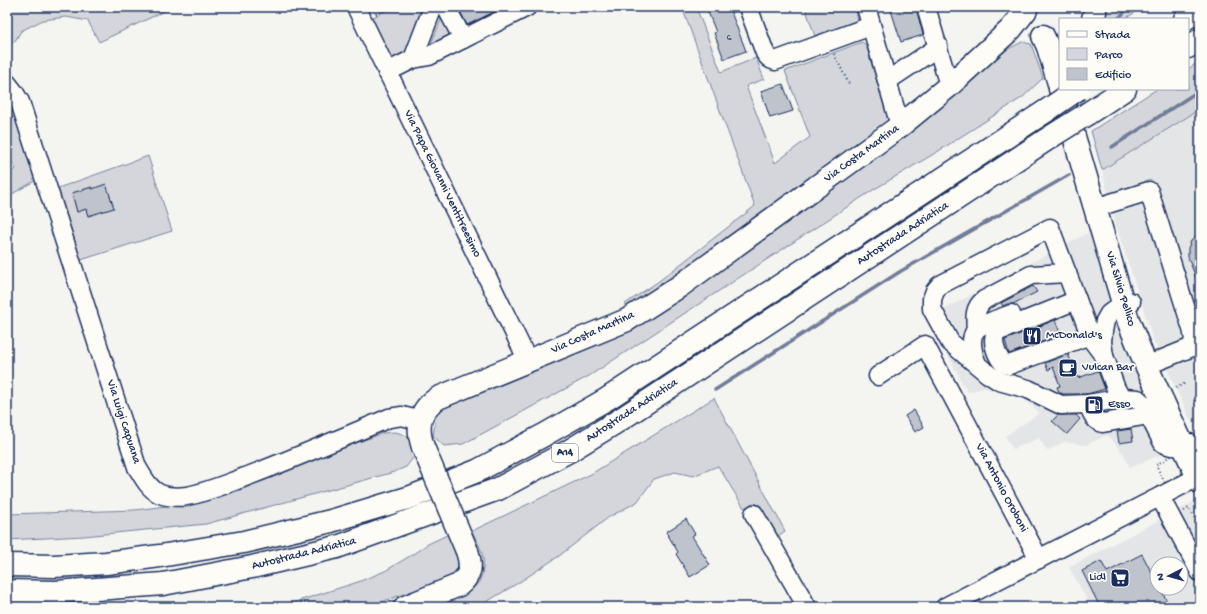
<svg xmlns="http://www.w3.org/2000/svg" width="1207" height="614" font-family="'Gochi Hand',sans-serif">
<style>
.built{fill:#e4e5e6;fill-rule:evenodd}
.green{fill:#d4d6db;stroke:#78829c;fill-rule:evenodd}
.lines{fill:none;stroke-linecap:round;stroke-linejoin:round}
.stream{stroke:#717c98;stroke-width:3.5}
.building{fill:#bfc3cc;stroke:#1b2f5e}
.minor-casing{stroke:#1b2f5e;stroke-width:21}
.major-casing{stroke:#1b2f5e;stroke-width:25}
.highway-casing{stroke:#1b2f5e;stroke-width:25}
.path{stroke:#1b2f5e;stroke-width:2;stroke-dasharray:1 3;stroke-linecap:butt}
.minor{stroke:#fdfcf7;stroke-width:18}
.major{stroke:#fdfcf7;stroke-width:22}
.highway{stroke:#fdfcf7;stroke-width:22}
.major-bridge-casing{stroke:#1b2f5e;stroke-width:25;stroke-linecap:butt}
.highway-bridge-casing{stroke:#1b2f5e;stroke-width:25;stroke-linecap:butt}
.major-bridge{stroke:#fdfcf7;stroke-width:22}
.highway-bridge{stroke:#fdfcf7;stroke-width:22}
.labels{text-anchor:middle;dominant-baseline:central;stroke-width:3.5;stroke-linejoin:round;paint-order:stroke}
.number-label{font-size:10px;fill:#44547a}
.shield{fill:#fdfcf7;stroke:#5f6c8c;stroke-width:1}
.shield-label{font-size:11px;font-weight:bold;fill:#1b2f5e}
.street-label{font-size:12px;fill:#1b2f5e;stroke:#fdfcf7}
.poi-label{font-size:12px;fill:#1b2f5e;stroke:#fdfcf7;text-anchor:start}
</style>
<rect width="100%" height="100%" fill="#f4f4f1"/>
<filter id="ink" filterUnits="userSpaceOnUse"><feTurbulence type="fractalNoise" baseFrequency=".025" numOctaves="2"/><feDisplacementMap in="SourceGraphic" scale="8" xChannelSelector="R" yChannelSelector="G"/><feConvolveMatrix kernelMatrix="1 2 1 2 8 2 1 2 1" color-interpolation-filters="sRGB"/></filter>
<g filter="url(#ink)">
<g class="built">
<polygon points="1200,109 1200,440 1154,342 1116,225 1102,170"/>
<polygon points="1091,231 1177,452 1155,457 1130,468 1123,453 1107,435 1086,445 1064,442 1047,451 1039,438 1013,449 1005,436 1040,413 1025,400 1002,392 984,388 967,392 943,346 960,336 945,309"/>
<path d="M1200 499V607H1091L1069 567ZM1157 564H1181V588H1157Z"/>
</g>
<g class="green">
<polygon points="7,7 173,7 99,42 88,21 66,17 43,20 21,31 15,41 7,47 12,70 7,67"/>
<path d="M393 7H426L408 52C402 55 397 59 390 58L371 18Z"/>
<polygon points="682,7 696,7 721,72 756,58 764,79 746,86 775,163 810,137 785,71 862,42 866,45 890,125 693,268 625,309 625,304 659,281 755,206"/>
<polygon points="805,7 855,7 858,20 815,36"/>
<polygon points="1104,7 1143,7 1125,19 1103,19"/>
<polygon points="445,10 458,37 429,49"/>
<polygon points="1022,42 1031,44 1043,78 1023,97 937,152 873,190 589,376 463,444 444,446 433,436 436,416 445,404 635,327 882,151 1008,49"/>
<polygon points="1200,61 1200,109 1102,170 1091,131 1157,89 1188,89 1188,69"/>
<polygon points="18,114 38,179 7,197 7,174 16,169 7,154 7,121"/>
<path d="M148 156 172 231 81 260 58 188ZM106 185 113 208 88 216 86 209 77 212 72 193 92 187V189Z"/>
<path d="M714 398 785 531 778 536 760 505 753 503 744 508 718 466 693 476 675 472 654 479 637 502 609 517 559 556 518 583 478 607H432C452 599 481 594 483 569 483 564 484 558 482 553 480 546 475 538 472 531L591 474Z"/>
<polygon points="396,432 407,436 416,454 406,467 394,472 206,524 84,536 7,540 7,514 135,510 197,502 383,433"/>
<path d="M449 534C458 553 467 563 447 579L367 607H276L295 602 358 582 385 571 410 556 428 544Z"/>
</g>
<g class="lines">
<g class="stream">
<polyline points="1118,19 1129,7"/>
<polyline points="1112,147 1200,90"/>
<polyline points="715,390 901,271 1069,175"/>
</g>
</g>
<g class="building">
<polygon points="458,7 504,7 467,25"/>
<polygon points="706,7 729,7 746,51 724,59 714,33 716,32"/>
<polygon points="890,7 916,7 923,35 901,42"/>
<polygon points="783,84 793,111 770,118 761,91"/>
<polygon points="106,184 114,208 88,216 86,209 77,212 72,193 92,187 92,189"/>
<polygon points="1200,233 1200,286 1199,286 1188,257 1188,248 1191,241"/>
<polygon points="1033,286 1037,292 1013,304 1007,304 1003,306 1001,303"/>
<polygon points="1055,320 1061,335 1009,354 1005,340"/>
<polygon points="1068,354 1078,378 1098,371 1105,389 1087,394 1063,394 1059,392 1057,387 1060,386 1053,367 1048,370 1045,363"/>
<polygon points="914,410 924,427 915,432 905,416"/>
<polygon points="1058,415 1076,415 1080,419 1067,434 1052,421"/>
<polygon points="1131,429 1133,441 1119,443 1117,431"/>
<polygon points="686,519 695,534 692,536 710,565 690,577 676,554 678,552 666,532"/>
<polygon points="1142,554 1157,583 1157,588 1160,588 1170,607 1100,607 1082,571 1101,561 1107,572"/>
</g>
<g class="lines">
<defs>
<g id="minor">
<polyline points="356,7 528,361"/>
<polyline points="446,7 463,39"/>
<path d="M748 7 765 53C768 57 770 60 775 61L871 26"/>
<polyline points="866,7 900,126"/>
<polyline points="926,7 949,86"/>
<polyline points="413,59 429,56 527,7"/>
<polyline points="387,72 413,59 433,7"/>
<polyline points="887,81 932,51 938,45"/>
<path d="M7 83 14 92 20 102 137 467C143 477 149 489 160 494 168 497 180 497 187 496 208 492 228 483 248 476 295 458 342 438 389 418L402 416 421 421"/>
<path d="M1095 208 1149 191 1192 329C1194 337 1195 342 1190 348L1153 363"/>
<path d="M1077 300 997 332C990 340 997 357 1004 364L1009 365 1090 335"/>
<path d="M1131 302 1117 308 1109 314 1105 321 1103 331 1102 342 1104 356 1116 389 1119 394 1124 398 1138 399 1143 404 1163 443C1173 448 1181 447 1190 443"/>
<path d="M976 329C975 317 974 308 984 300L1031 275 1067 273"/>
<polyline points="1104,356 1092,340 1050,228 940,285 935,291 932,299 932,309 950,342 988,374 999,381 1028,389 1061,405 1088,404 1124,398"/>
<path d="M977 364C973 355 968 337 977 329 983 323 1002 318 1011 314"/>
<polyline points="878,376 925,345 1039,559"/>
<path d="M1088 404C1092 412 1093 421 1103 423L1149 415"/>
<polyline points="1160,497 1200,572"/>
<polyline points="754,514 807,607"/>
<polyline points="945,607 1200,476"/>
</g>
<g id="major">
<polyline points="1093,19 1095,12 1095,7"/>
<polyline points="1043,36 1048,47 1060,87"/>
<polyline points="1060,89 1128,320 1146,365 1200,482"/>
<path d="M423 447C416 426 419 410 438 398L627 320 680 286 900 126 949 86 1011 29 1026 10"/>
<path d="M405 607 459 585C471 575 472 566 467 551"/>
</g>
<g id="highway">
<polyline points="1185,19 1200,9"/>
<polyline points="1188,47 1200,40"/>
<polyline points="1087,114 1125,89"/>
<polyline points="7,565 54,566 106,563 160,556 244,542 331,521 411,497 477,471 544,435 607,399 1046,111"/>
<polyline points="7,591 56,592 163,584 252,567 337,547 498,489 569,451 618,421 1052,136"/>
</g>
</defs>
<use href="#minor" class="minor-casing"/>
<use href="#major" class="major-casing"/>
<use href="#highway" class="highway-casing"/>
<g class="path">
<polyline points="376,14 391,7"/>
<polyline points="834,54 849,84"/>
<polyline points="1176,388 1186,383"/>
<polyline points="1194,401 1200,384"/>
<polygon points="1177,452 1185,468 1182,473 1165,483 1156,465"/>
<polyline points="1184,511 1189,508 1200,528"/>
</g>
<use href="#minor" class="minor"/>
<use href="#major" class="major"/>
<use href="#highway" class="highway"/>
<defs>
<polyline id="major-bridge" points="423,447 467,551"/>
<g id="highway-bridge">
<polyline points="1046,111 1078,89"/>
<polyline points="1052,136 1087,114"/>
</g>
</defs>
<use href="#major-bridge" class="major-bridge-casing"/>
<use href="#highway-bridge" class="highway-bridge-casing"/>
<use href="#major-bridge" class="major-bridge"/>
<use href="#highway-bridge" class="highway-bridge"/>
</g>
</g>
<defs>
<symbol id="restaurant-square" viewBox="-11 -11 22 22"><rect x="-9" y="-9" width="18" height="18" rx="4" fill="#1b2f5e" stroke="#fdfcf7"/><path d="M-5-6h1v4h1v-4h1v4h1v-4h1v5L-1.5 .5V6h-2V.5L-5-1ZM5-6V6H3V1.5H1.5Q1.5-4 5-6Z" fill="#fff"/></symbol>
<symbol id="cafe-square" viewBox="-11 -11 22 22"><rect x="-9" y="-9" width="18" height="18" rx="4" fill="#1b2f5e" stroke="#fdfcf7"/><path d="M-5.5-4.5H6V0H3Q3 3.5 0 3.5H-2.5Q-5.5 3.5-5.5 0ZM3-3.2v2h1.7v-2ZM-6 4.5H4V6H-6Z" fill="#fff"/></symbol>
<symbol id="fuel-square" viewBox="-11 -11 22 22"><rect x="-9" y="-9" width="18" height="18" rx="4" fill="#1b2f5e" stroke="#fdfcf7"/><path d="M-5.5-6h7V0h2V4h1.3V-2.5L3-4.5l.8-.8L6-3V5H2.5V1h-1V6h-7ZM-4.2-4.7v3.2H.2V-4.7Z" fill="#fff"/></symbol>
<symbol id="supermarket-square" viewBox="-11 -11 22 22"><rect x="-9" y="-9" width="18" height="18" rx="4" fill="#1b2f5e" stroke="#fdfcf7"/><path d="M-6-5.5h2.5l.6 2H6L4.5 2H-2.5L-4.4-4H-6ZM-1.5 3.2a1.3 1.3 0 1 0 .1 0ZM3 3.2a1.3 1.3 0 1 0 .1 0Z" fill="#fff"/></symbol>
</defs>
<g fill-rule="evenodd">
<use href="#restaurant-square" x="1021" y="325" width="22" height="22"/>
<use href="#cafe-square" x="1057" y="357" width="22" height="22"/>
<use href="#fuel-square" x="1083" y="394" width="22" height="22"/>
<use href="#supermarket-square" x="1109" y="567" width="22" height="22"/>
</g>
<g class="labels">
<g class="number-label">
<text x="729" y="38">6</text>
</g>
<rect class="shield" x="552" y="444" width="26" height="18" rx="3"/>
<g class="shield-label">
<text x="565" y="453">A14</text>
</g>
<g class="street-label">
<text transform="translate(862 154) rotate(-36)">Via Costa Martina</text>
<text transform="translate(442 184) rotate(64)">Via Papa Giovanni Ventitreesimo</text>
<text transform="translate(903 234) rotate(-33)">Autostrada Adriatica</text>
<text transform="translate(1120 289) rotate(73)">Via Silvio Pellico</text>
<text transform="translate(593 333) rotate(-24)">Via Costa Martina</text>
<text transform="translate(632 411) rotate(-33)">Autostrada Adriatica</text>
<text transform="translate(123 422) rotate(72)">Via Luigi Capuana</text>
<text transform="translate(1001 488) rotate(62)">Via Antonio Oroboni</text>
<text transform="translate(304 554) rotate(-14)">Autostrada Adriatica</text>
</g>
<g class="poi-label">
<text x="1046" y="336">McDonald's</text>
<text x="1082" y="368">Vulcan Bar</text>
<text x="1108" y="405">Esso</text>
<text x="1106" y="578" text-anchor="end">Lidl</text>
</g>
</g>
<rect width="1207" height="614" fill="none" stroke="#fdfcf7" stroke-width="24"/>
<rect x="12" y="12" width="1183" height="590" fill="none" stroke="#1b2f5e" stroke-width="1.5" filter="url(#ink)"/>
<rect x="1059" y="18" width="130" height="72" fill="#fdfcf7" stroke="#a3aaba"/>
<rect x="1067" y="31" width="20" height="6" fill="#fdfcf7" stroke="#a3aaba"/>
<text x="1095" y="38" font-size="12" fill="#1b2f5e">Strada</text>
<rect x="1067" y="48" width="20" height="12" fill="#d4d6db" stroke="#a3aaba"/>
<text x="1095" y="58" font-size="12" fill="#1b2f5e">Parco</text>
<rect x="1067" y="68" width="20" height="12" fill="#bfc3cc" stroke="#a3aaba"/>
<text x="1095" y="78" font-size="12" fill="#1b2f5e">Edificio</text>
<g transform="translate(1169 576) rotate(264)"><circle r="19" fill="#fdfcf7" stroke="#a3aaba"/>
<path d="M0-3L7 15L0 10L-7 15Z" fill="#1b2f5e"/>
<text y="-6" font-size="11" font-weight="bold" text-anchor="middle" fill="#1b2f5e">N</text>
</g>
</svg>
